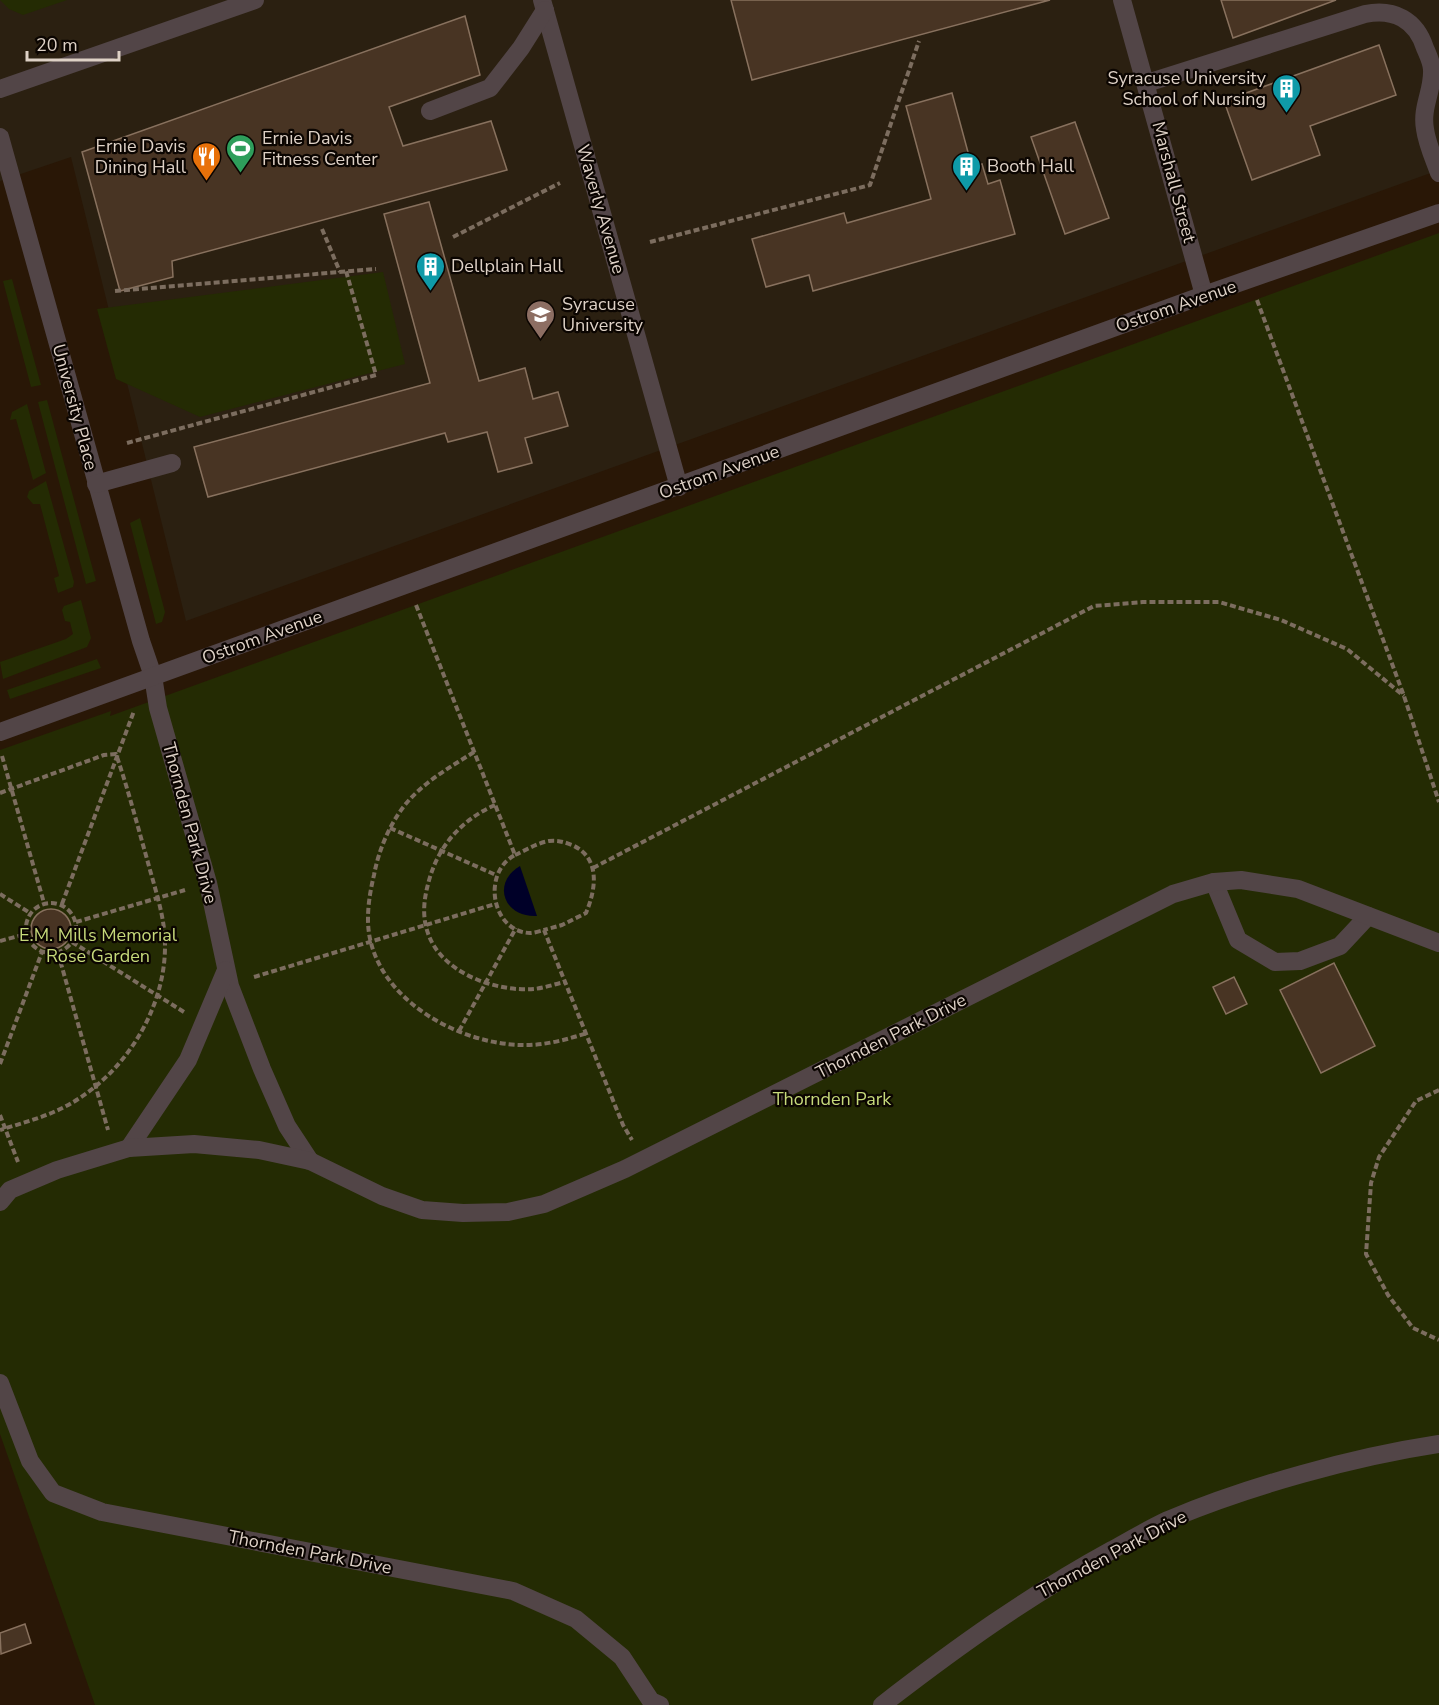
<svg xmlns="http://www.w3.org/2000/svg" width="1439" height="1705" font-family="'Nunito Sans',sans-serif">
<style>
.education{fill:#2b2011}
.green{fill:#242b03}
.water{fill:#000028}
.building{fill:#483423;stroke:#88715e;stroke-width:1.5}
.lines{fill:none;stroke-linecap:round;stroke-linejoin:round}
.path{stroke:#7c6d5f;stroke-width:4;stroke-dasharray:6 3;stroke-linecap:butt}
.minor{stroke:#524547;stroke-width:18}
.labels{text-anchor:middle;dominant-baseline:central;stroke-width:4.5;stroke-linejoin:round;paint-order:stroke}
.poi-label{font-size:18px;fill:#ded1c6;stroke:#0b0501;text-anchor:start}
.street-label{font-size:18px;fill:#ded1c6;stroke:#0b0501}
.park-label{font-size:18px;fill:#c6d97a;stroke:#0b0501}
</style>
<rect width="100%" height="100%" fill="#291706"/>
<polygon class="education" points="0,0 1439,0 1439,170 186,621 71,157 0,181"/>
<g class="green">
<polygon points="0,0 67,0 23,15 9,9"/>
<polygon points="1439,233 1439,1705 95,1705 0,1434 0,750 111,711 110,716"/>
<polygon points="383,272 405,364 200,417 116,379 97,309"/>
<polygon points="12,279 41,385 31,387 3,281"/>
<polygon points="47,400 96,581 86,584 38,402"/>
<polygon points="27,404 46,473 33,480 16,419 10,420 12,412"/>
<polygon points="46,481 74,582 73,587 58,593 54,578 59,576 40,504 33,504 27,497 29,491"/>
<polygon points="140,518 165,612 162,622 156,624 130,523"/>
<polygon points="81,600 91,638 87,647 3,679 0,662 66,639 73,634 70,622 65,621 62,610 64,606"/>
<polygon points="97,659 101,668 10,699 7,690"/>
</g>
<path class="water" d="M520 866 537 916C504 918 491 883 520 866Z"/>
<g class="building">
<polygon points="731,0 1050,0 752,80"/>
<polygon points="1221,0 1336,0 1233,38"/>
<polygon points="465,16 480,75 389,107 403,146 491,121 507,170 172,261 173,277 120,291 82,152"/>
<polygon points="1379,45 1396,95 1310,126 1320,155 1252,180 1224,101"/>
<polygon points="952,93 972,167 982,164 988,184 1000,180 1015,234 813,291 809,275 766,287 752,239 844,213 847,223 931,199 906,106"/>
<polygon points="1075,122 1109,218 1065,234 1031,137"/>
<polygon points="429,202 479,381 525,368 533,399 558,392 568,426 525,438 532,463 498,472 487,432 448,442 445,433 208,497 194,447 430,383 384,214"/>
<circle cx="51" cy="929" r="20"/>
<polygon points="1334,963 1375,1046 1321,1073 1280,990"/>
<polygon points="1234,977 1247,1004 1226,1014 1213,987"/>
<polygon points="25,1624 31,1643 1,1654 0,1633"/>
</g>
<g class="lines">
<g class="path">
<polyline points="322,229 340,272"/>
<polyline points="453,237 560,183"/>
<polyline points="650,242 870,185 919,41"/>
<polyline points="115,291 376,269"/>
<polyline points="1257,300 1404,696 1439,802"/>
<polyline points="127,443 376,375 346,271"/>
<path d="M416 605 515 855C481 873 492 932 530 933 534 933 540 931 544 930L623 1125 632 1140"/>
<path d="M474 752C452 766 429 779 411 798 392 818 379 848 374 875 369 896 365 921 371 943 387 1004 460 1043 520 1045 542 1046 566 1040 587 1033"/>
<polyline points="2,756 44,903"/>
<path d="M0 793 104 755 116 754C128 789 137 824 147 859 154 886 165 916 165 944 166 1013 119 1083 56 1111 38 1119 19 1124 0 1130"/>
<path d="M495 805C463 819 440 844 430 877 424 897 421 916 429 936 444 974 497 992 534 989 544 988 555 984 565 982"/>
<polyline points="390,828 496,875"/>
<path d="M515 855C526 850 537 843 549 841 558 840 564 842 572 845 601 858 596 889 586 913L562 925 544 930"/>
<polyline points="593,868 1094,606 1143,602 1219,602 1281,620 1347,649 1404,696"/>
<polyline points="0,894 30,913"/>
<circle cx="51" cy="928" r="25"/>
<polyline points="62,904 134,711"/>
<polyline points="76,922 185,890"/>
<polyline points="0,941 26,934"/>
<polyline points="72,942 184,1012"/>
<polyline points="58,953 108,1130"/>
<polyline points="254,977 495,904"/>
<polyline points="459,1031 516,928"/>
<polyline points="0,1064 42,952"/>
<polyline points="1439,1090 1416,1101 1379,1157 1371,1183 1366,1254 1388,1295 1413,1328 1439,1340"/>
<polyline points="0,1115 18,1162"/>
</g>
<g class="minor">
<polyline points="542,0 679,487"/>
<polyline points="1122,0 1204,295"/>
<path d="M1147 83 1365 14C1394 8 1416 20 1425 48 1428 55 1432 63 1432 70 1433 91 1421 107 1425 129 1427 144 1434 159 1439 173"/>
<polyline points="0,89 255,0"/>
<polyline points="430,111 490,88 521,48 545,10"/>
<polyline points="0,137 141,641 153,676 158,708 208,883 230,986 262,1069 287,1126 310,1161"/>
<polyline points="96,484 172,463"/>
<polyline points="0,732 1204,295 1439,213"/>
<polyline points="1214,882 1238,940 1275,962 1300,961 1340,946 1368,916"/>
<polyline points="129,1148 188,1060 226,970"/>
<polyline points="0,1202 10,1190 57,1170 129,1148 194,1144 259,1150 310,1161 382,1196 422,1210 463,1213 508,1212 544,1204 625,1169 1173,894 1214,882 1241,880 1298,889 1439,943"/>
<polyline points="0,1383 30,1461 53,1493 102,1512 513,1591 576,1619 622,1657 651,1701 660,1705"/>
<path d="M882 1705C957 1647 1028 1596 1112 1550 1130 1540 1149 1529 1168 1520 1249 1486 1353 1457 1439 1444"/>
</g>
</g>
<defs>
<symbol id="building-pin" viewBox="-11 -11 22 30"><path d="M0 17L-7.5 6A9.5 9.5 0 1 1 7.5 6Z" fill="#0f9aa8" stroke="#0b0501"/><path d="M-4-6H4V6H1V3H-1V6H-4ZM-2.5-4.3h1.7v1.8h-1.7ZM.8-4.3h1.7v1.8H.8ZM-2.5-1h1.7V.8h-1.7ZM.8-1h1.7V.8H.8Z" fill="#fff"/></symbol>
<symbol id="stadium-pin" viewBox="-11 -11 22 30"><path d="M0 17L-7.5 6A9.5 9.5 0 1 1 7.5 6Z" fill="#2e9e5b" stroke="#0b0501"/><path d="M0-5a6.5 5 0 1 0 0 10a6.5 5 0 1 0 0-10ZM-3.5-1.8h7v3.6h-7Z" fill="#fff"/></symbol>
<symbol id="restaurant-pin" viewBox="-11 -11 22 30"><path d="M0 17L-7.5 6A9.5 9.5 0 1 1 7.5 6Z" fill="#e8710a" stroke="#0b0501"/><path d="M-5-6h1v4h1v-4h1v4h1v-4h1v5L-1.5 .5V6h-2V.5L-5-1ZM5-6V6H3V1.5H1.5Q1.5-4 5-6Z" fill="#fff"/></symbol>
<symbol id="university-pin" viewBox="-11 -11 22 30"><path d="M0 17L-7.5 6A9.5 9.5 0 1 1 7.5 6Z" fill="#8d6e63" stroke="#0b0501"/><path d="M0-5L7-2L0 1L-7-2ZM-4 1L0 2.5L4 1V4Q0 6-4 4Z" fill="#fff"/></symbol>
</defs>
<g fill-rule="evenodd">
<use href="#building-pin" x="1270" y="72" width="33" height="45"/>
<use href="#stadium-pin" x="224" y="132" width="33" height="45"/>
<use href="#restaurant-pin" x="190" y="140" width="33" height="45"/>
<use href="#building-pin" x="950" y="150" width="33" height="45"/>
<use href="#building-pin" x="414" y="250" width="33" height="45"/>
<use href="#university-pin" x="524" y="298" width="33" height="45"/>
</g>
<g class="labels">
<g class="poi-label">
<text x="1266" y="78" text-anchor="end">Syracuse University<tspan x="1266" dy="21">School of Nursing</tspan></text>
<text x="262" y="138">Ernie Davis<tspan x="262" dy="21">Fitness Center</tspan></text>
<text x="186" y="146" text-anchor="end">Ernie Davis<tspan x="186" dy="21">Dining Hall</tspan></text>
<text x="987" y="166">Booth Hall</text>
<text x="451" y="266">Dellplain Hall</text>
<text x="562" y="304">Syracuse<tspan x="562" dy="21">University</tspan></text>
</g>
<g class="street-label">
<text transform="translate(1174 182) rotate(75)">Marshall Street</text>
<text transform="translate(601 209) rotate(74)">Waverly Avenue</text>
<text transform="translate(1176 306) rotate(-19)">Ostrom Avenue</text>
<text transform="translate(75 407) rotate(75)">University Place</text>
<text transform="translate(719 472) rotate(-20)">Ostrom Avenue</text>
<text transform="translate(262 637) rotate(-20)">Ostrom Avenue</text>
<text transform="translate(190 823) rotate(75)">Thornden Park Drive</text>
<text transform="translate(891 1036) rotate(-27)">Thornden Park Drive</text>
<text transform="translate(310 1552) rotate(11)">Thornden Park Drive</text>
<text transform="translate(1112 1554) rotate(-28)">Thornden Park Drive</text>
</g>
<g class="park-label">
<text x="98" y="935">E.M. Mills Memorial<tspan x="98" dy="21">Rose Garden</tspan></text>
<text x="832" y="1099">Thornden Park</text>
</g>
</g>
<path d="M27 51v9h92v-9" fill="none" stroke="#ded1c6" stroke-width="3"/>
<text x="36" y="51" font-size="18" fill="#ded1c6" stroke="#0b0501" stroke-width="4.5" paint-order="stroke">20 m</text>
</svg>
